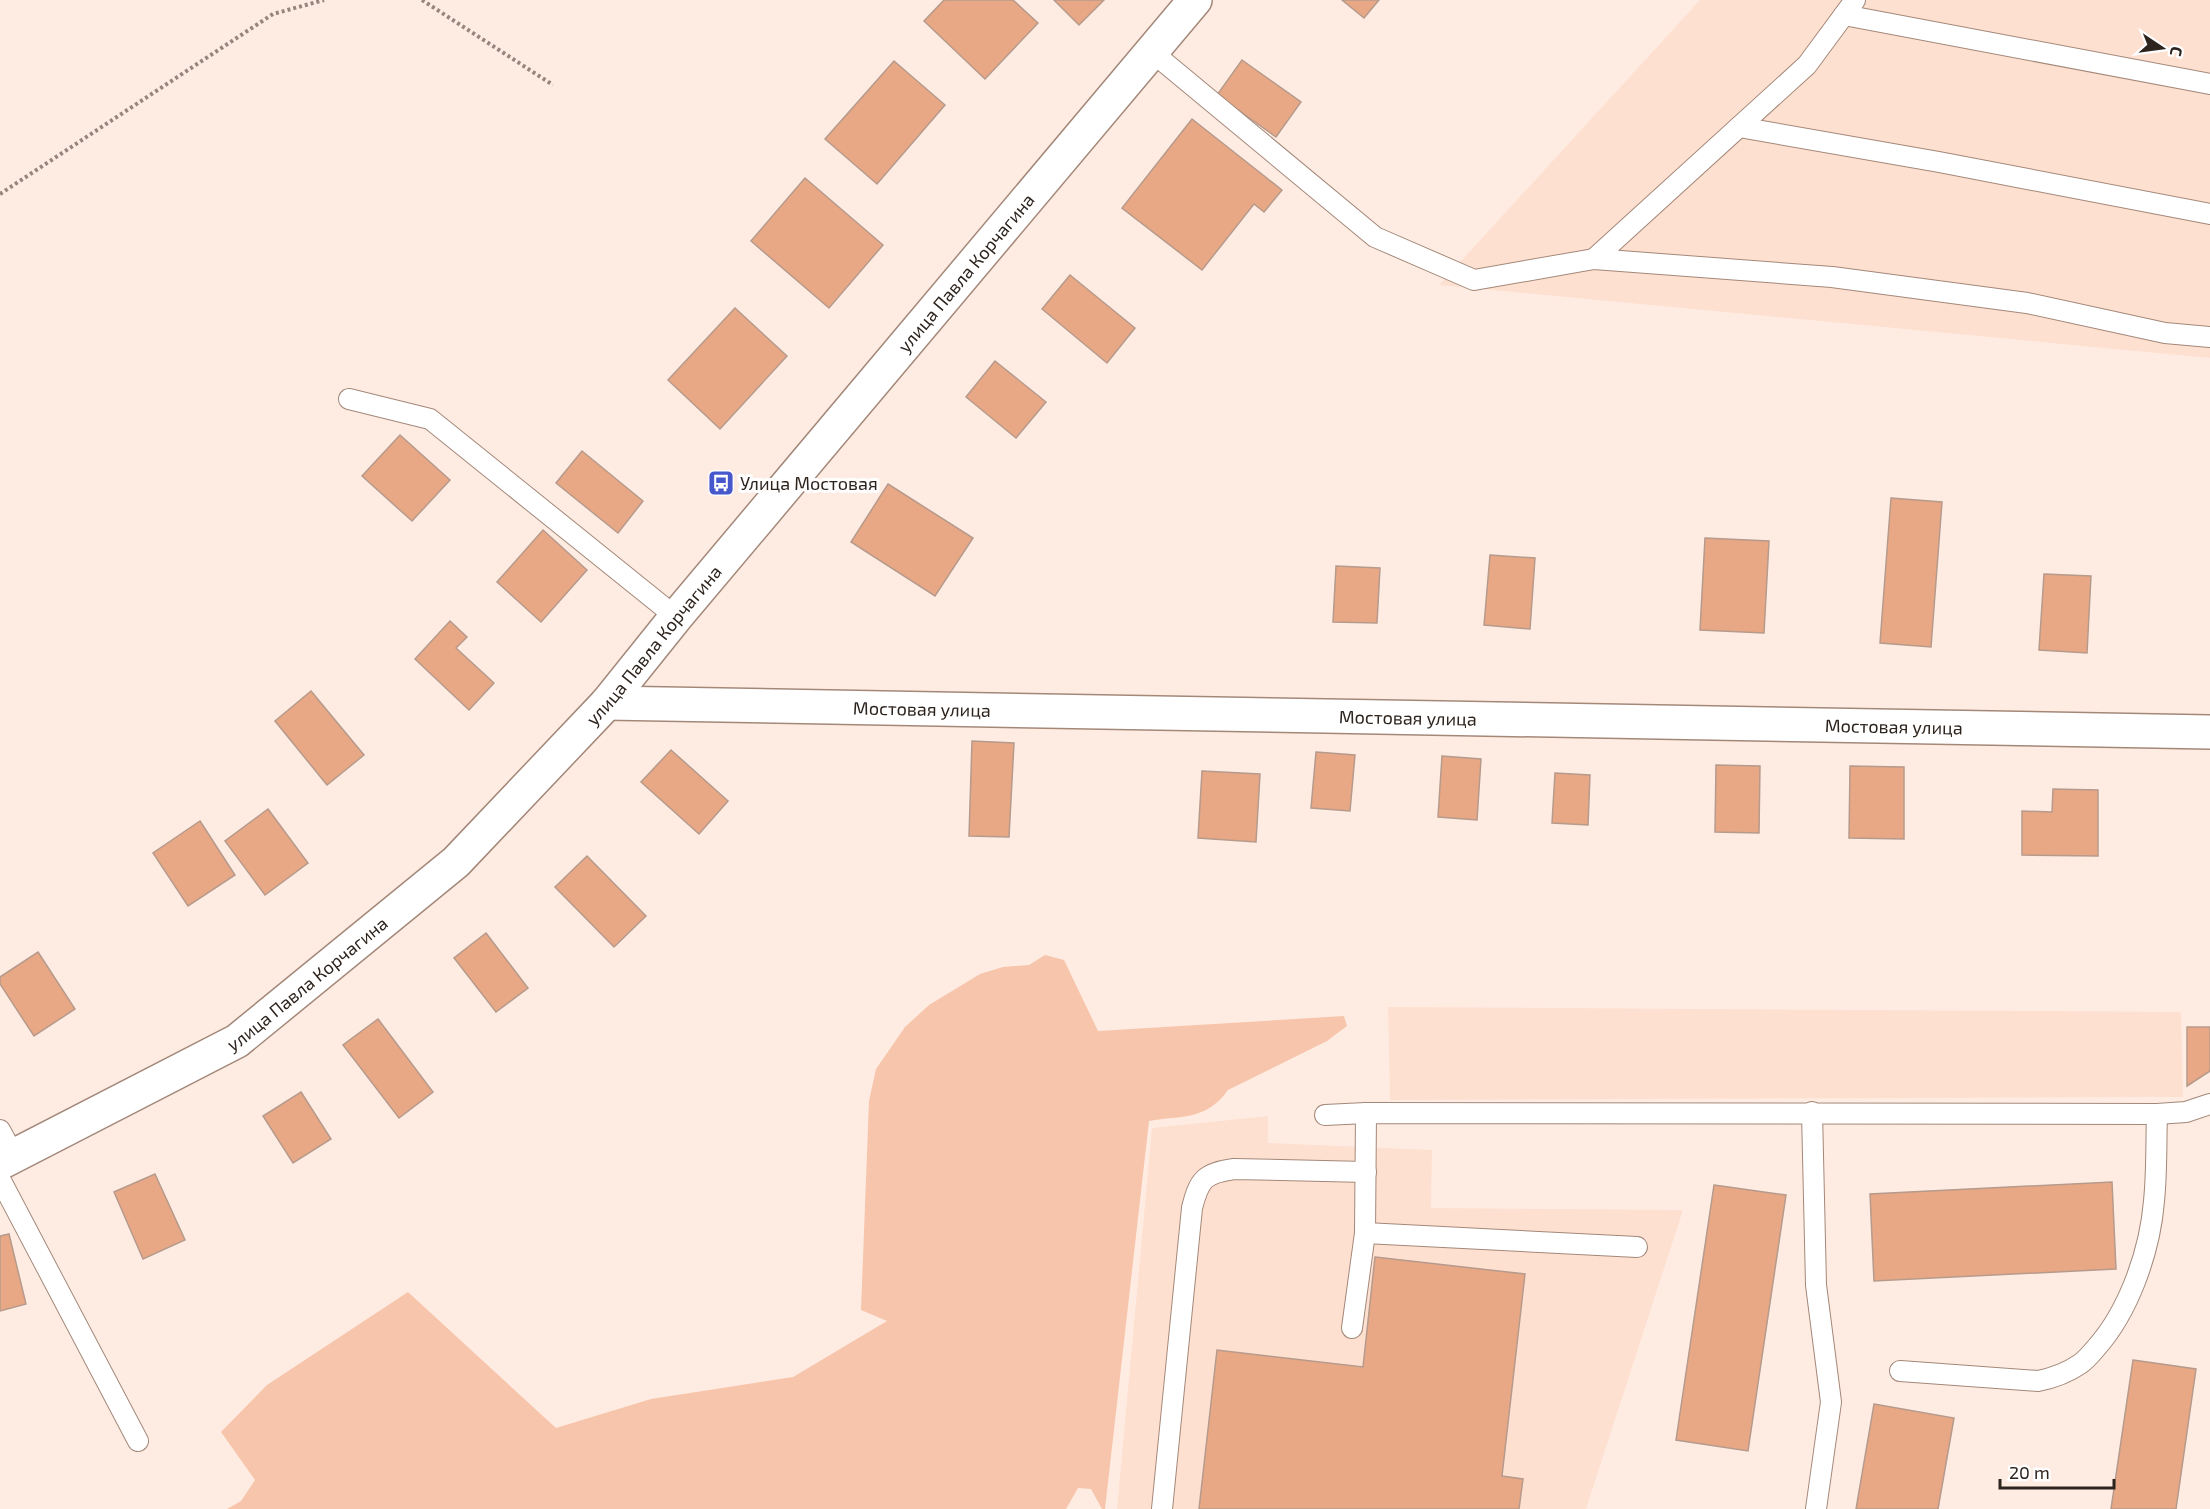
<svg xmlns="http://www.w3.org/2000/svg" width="2210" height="1509" font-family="'Exo 2',sans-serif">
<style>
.built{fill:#fee0d1}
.green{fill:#f7c5ab}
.building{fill:#e8a886;stroke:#b69a8b;stroke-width:1.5}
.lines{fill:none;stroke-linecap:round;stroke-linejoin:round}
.lane-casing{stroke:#a38879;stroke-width:22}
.street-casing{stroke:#a38879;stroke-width:36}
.secondary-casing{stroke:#a38879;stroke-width:36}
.path{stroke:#94867f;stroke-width:4;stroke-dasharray:3 3;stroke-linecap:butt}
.lane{stroke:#fff;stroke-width:20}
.street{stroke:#fff;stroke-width:33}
.secondary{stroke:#fff;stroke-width:33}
.labels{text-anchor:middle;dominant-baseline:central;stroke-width:6;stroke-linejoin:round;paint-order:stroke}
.street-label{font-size:18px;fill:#2e241e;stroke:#fefefe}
.poi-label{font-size:18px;fill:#2e241e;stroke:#fefefe;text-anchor:start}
</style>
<rect width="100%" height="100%" fill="#feece3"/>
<g class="built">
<polygon points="1700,0 2210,0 2210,358 1439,285"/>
<polygon points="1388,1007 2181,1012 2183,1097 1390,1100"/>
<polygon points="1268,1116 1268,1143 1432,1150 1431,1208 1683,1210 1586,1509 1117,1509 1152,1128"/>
</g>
<path class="green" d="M1045 955 1064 960 1098 1031 1344 1016 1347 1026 1327 1041 1228 1090C1206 1121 1182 1115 1149 1121L1105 1509H1102L1091 1489 1078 1488 1066 1509H227L241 1501 255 1480 221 1432 267 1385 408 1292 556 1428 651 1399 793 1377 887 1321 861 1310 869 1101 876 1069 905 1027 929 1005 980 974 1003 967 1029 965Z"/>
<g class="building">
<polygon points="944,0 1013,0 1038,23 985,79 924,21"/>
<polygon points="1054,0 1104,0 1079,25"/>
<polygon points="1342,0 1379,0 1364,18"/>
<polygon points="1242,60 1301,102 1276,137 1217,95"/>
<polygon points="894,61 945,105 877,184 825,139"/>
<polygon points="1192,119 1282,190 1264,212 1254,204 1202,270 1122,208"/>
<polygon points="805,178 883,245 829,308 751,241"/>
<polygon points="1070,275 1135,328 1107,363 1042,309"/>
<polygon points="735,308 787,356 720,429 668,380"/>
<polygon points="995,361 1046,402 1016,438 966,397"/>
<polygon points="400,435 450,480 412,521 362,476"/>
<polygon points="582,451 643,501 618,533 556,483"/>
<polygon points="888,484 973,538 935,596 851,542"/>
<polygon points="1891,498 1942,502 1931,647 1880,643"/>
<polygon points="543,530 587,570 541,622 497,582"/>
<polygon points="1705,538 1769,541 1764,633 1700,630"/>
<polygon points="1490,555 1535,558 1530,629 1484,625"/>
<polygon points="1336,566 1380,568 1377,623 1333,622"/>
<polygon points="2044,574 2091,576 2087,653 2039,650"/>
<polygon points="450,621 467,637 456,648 494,683 469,710 415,659"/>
<polygon points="311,691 364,755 327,785 275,721"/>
<polygon points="972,741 1014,743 1009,837 969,836"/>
<polygon points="671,750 728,801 699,834 641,782"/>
<polygon points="1316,752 1355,755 1350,811 1311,808"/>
<polygon points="1442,756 1481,759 1477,820 1438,817"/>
<polygon points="1716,765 1760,766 1759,833 1715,832"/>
<polygon points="1850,766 1904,767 1904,839 1849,838"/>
<polygon points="1202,771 1260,774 1256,842 1198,838"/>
<polygon points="1555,773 1590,775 1588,825 1552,823"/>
<polygon points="2053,789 2098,790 2098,856 2022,855 2022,811 2052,812"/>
<polygon points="268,809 308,863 265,895 225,841"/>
<polygon points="200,821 235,875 188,906 153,853"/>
<polygon points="587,856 646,916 614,947 555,887"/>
<polygon points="486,933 528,988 496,1012 454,958"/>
<polygon points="38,952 75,1009 34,1036 0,984 0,977"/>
<polygon points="378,1019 433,1092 399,1118 343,1045"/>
<polygon points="2187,1027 2210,1027 2210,1071 2187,1086"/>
<polygon points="301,1092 331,1139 293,1163 263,1116"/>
<polygon points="155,1174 185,1240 143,1259 114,1192"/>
<polygon points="2112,1182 2116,1269 1874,1281 1870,1194"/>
<polygon points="1714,1185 1786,1195 1748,1451 1676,1440"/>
<polygon points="9,1234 26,1304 0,1311 0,1236"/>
<polygon points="1375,1257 1525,1274 1502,1476 1523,1479 1519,1509 1199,1509 1217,1350 1363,1367"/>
<polygon points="2133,1360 2196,1369 2176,1509 2111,1509"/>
<polygon points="1874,1404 1954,1418 1938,1509 1856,1509"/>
</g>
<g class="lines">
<defs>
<g id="lane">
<polyline points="1844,15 2210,84"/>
<polyline points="1152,52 1375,237 1474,280 1594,259 1832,277 2027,303 2165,333 2210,337"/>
<polyline points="1739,127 1939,162 2210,214"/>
<polyline points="1594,259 1807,65 1855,0"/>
<polyline points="349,399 430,419 676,617"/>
<polyline points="1812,1112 1816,1285 1831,1402 1816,1509"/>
<polyline points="1325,1115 1366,1113 2157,1114 2186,1112 2210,1104"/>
<polyline points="0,1130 14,1156"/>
<polyline points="0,1179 138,1441"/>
<polyline points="1365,1233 1637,1247"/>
<polyline points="1352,1328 1365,1233 1366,1113"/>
<path d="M1900 1371 2038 1381C2053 1378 2067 1373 2080 1364 2086 1360 2091 1354 2096 1348 2129 1311 2150 1251 2154 1201 2157 1172 2156 1143 2157 1114"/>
<path d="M1162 1509 1192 1208C1199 1180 1204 1173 1234 1169L1366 1172"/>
</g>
<g id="street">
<path id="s1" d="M607 703 2210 732"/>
</g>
<g id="secondary">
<path id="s2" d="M0 1163 237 1041 456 862 607 703 676 617 1195 0"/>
</g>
</defs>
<use href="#lane" class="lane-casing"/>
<use href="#street" class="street-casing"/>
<use href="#secondary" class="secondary-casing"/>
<g class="path">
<polyline points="422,0 553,85"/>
<polyline points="0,194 273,14 324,0"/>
</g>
<use href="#lane" class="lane"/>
<use href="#street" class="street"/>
<use href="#secondary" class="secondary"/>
</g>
<defs>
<symbol id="bus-square" viewBox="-11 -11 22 22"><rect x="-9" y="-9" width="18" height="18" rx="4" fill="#4757cc" stroke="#fefefe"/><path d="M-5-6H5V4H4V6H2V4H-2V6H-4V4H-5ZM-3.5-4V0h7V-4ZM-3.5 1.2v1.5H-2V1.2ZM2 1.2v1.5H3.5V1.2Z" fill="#fff"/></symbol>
</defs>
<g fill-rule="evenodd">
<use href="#bus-square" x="706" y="468" width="30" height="30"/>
</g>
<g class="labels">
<g class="street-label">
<text stroke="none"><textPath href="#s2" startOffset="1329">улица Павла Корчагина</textPath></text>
<text stroke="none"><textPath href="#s2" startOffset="843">улица Павла Корчагина</textPath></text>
<text stroke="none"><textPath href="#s1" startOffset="315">Мостовая улица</textPath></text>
<text stroke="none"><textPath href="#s1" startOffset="801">Мостовая улица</textPath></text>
<text stroke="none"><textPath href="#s1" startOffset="1287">Мостовая улица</textPath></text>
<text stroke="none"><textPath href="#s2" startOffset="357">улица Павла Корчагина</textPath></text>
</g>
<g class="poi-label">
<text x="740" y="483">Улица Мостовая</text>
</g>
</g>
<g transform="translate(2162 48) rotate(103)" stroke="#fefefe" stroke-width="4.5" paint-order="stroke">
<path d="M0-4.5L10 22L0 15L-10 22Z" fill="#2e241e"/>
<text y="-9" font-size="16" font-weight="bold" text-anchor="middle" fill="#2e241e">С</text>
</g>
<path d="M2000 1479v9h114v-9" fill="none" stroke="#2e241e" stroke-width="3"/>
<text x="2009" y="1479" font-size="18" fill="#2e241e" stroke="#fefefe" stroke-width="4.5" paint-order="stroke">20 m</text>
</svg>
